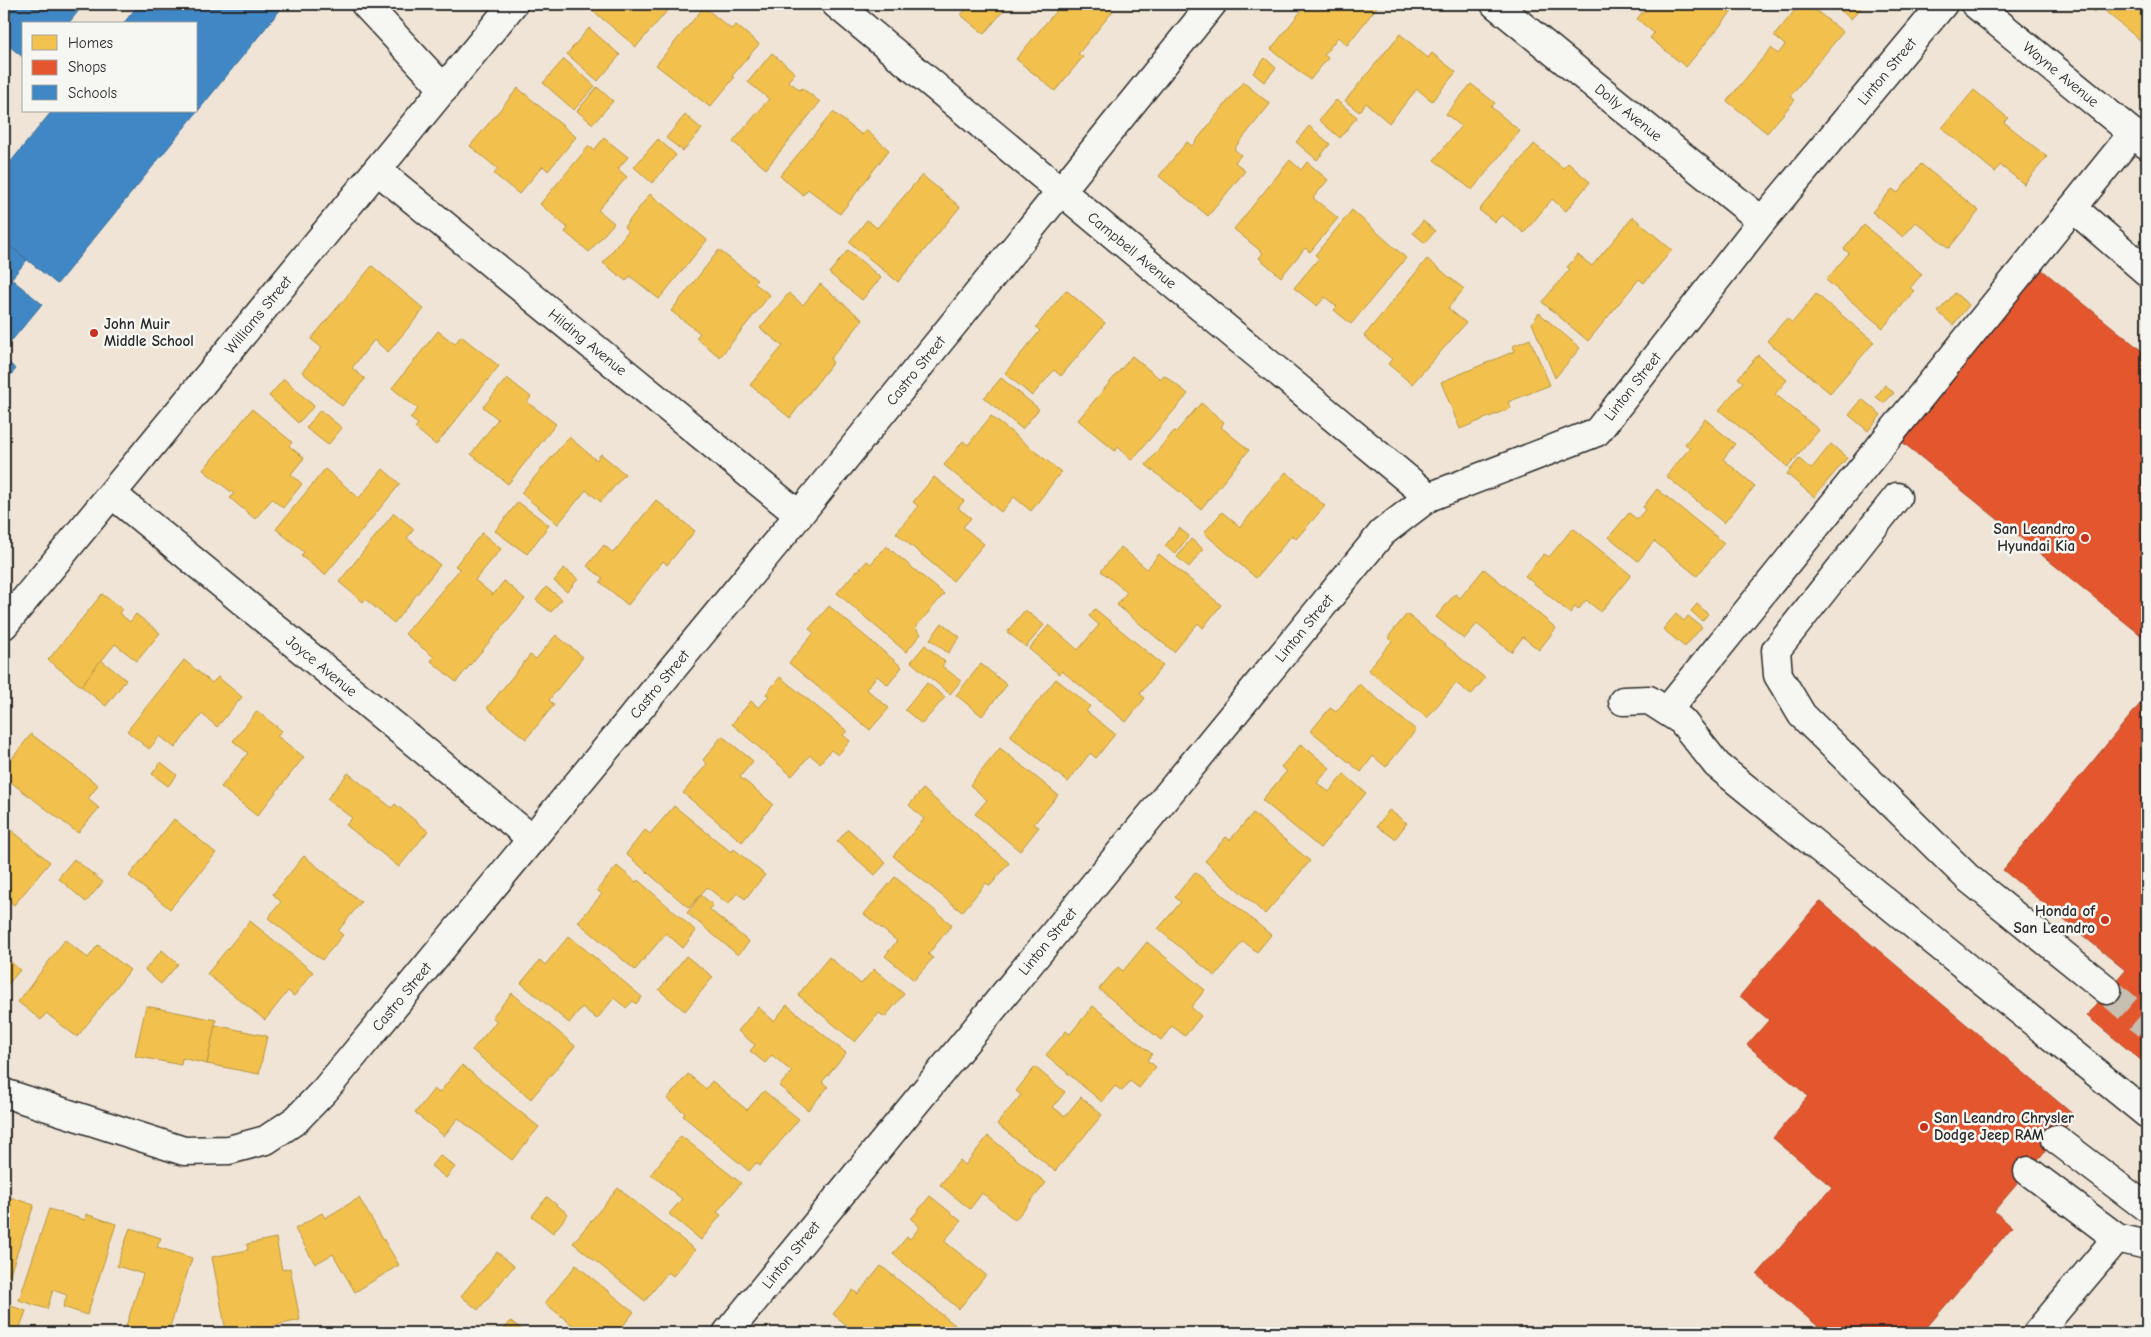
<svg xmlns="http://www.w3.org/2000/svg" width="2151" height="1337" font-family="'Comic Neue',sans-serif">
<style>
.homes{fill:#f2c14e;stroke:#b69444}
.shops{fill:#e4572e;stroke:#ac4a2d}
.schools{fill:#3f88c5;stroke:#396c97}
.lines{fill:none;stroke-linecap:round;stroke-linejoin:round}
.minor-tunnel{stroke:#c8bfb3;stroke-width:28;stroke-dasharray:28 14;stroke-linecap:butt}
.minor-casing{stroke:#2b2b2b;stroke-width:31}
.minor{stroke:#f6f6f2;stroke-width:28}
.poi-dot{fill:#c8321e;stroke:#f6f6f2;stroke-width:2}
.labels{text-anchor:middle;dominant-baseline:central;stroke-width:5;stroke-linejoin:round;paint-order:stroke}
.street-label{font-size:15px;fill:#2b2b2b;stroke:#f6f6f2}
.poi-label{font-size:15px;font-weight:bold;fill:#2b2b2b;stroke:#f6f6f2;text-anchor:start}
</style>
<rect width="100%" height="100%" fill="#efe4d5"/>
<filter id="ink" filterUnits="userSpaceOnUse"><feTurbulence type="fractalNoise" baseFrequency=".02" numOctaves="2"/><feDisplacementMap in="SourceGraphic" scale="10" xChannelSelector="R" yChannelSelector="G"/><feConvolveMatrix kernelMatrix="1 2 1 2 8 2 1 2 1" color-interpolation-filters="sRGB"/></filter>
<g filter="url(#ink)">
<g class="homes">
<polygon points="585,4 673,4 636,47"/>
<polygon points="958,4 1007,4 1008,5 984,34 961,15 965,10"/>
<polygon points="1073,4 1104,4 1113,11 1078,54 1083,57 1055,91 1016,59 1060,6 1067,11"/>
<polygon points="1302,4 1373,4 1377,7 1347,45 1338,37 1324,55 1328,58 1310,80 1271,49 1305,6"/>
<polygon points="1649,4 1738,4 1686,67 1650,38 1654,33 1637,19"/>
<polygon points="1800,4 1808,4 1843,32 1790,96 1795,100 1767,133 1727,101 1771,48 1778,54 1785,45 1774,36"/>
<polygon points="1833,4 1864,4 1851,19"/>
<polygon points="2084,4 2147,4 2147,41 2144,39 2142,42 2099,6 2094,12"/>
<polygon points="704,7 731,29 736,25 759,44 732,76 734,78 710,107 656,65"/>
<polygon points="589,28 620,55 598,81 567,54"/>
<polygon points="1400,34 1428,58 1432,53 1456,72 1432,101 1417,89 1389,123 1366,103 1359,112 1345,101"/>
<polygon points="772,53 795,73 788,81 800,90 802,88 820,102 766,169 733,142 769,99 748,82"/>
<polygon points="1265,58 1276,68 1264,82 1253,73"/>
<polygon points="564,59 595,86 574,110 543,83"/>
<polygon points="1243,82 1270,104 1234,149 1241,155 1235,162 1245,171 1208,216 1159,176 1187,142 1192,146"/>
<polygon points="1471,84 1495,103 1491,107 1520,131 1472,190 1434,160 1461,126 1446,114"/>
<polygon points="597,87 613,101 593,124 577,111"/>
<polygon points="518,88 576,137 548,171 543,166 519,194 494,174 498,169 470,146"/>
<polygon points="1974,90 2008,118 2004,122 2047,157 2024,184 2000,165 1995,172 1942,128"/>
<polygon points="1336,100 1357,117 1340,138 1319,120"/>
<polygon points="833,112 862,135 866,130 889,150 840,214 808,189 803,195 780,176"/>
<polygon points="685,115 702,129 683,151 666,138"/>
<polygon points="1309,126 1330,144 1317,160 1296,142"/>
<polygon points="604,138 628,157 618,169 627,177 598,210 614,223 589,252 565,232 568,228 540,204 589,146 594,150"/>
<polygon points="658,139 676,155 652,183 634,167"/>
<polygon points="1534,144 1563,168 1568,163 1590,182 1566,211 1552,199 1524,233 1502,215 1495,222 1479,210"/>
<polygon points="1290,160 1301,170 1307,162 1328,180 1313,198 1338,218 1310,252 1305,248 1281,277 1259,258 1263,253 1234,229"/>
<polygon points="1921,164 1979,211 1949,248 1916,222 1903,237 1872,212 1892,189 1898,193"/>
<polygon points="922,175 960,207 898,282 849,242 867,220 877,228"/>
<polygon points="650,194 707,240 659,299 630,276 626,281 603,263 628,231 624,227"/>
<polygon points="1352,210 1406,258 1351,324 1334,310 1337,307 1325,297 1317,306 1294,288 1319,258 1315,255"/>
<polygon points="1633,217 1672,250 1644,283 1639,279 1588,341 1542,302 1570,269 1567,267 1578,255 1592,266"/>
<polygon points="1423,221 1435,231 1425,243 1413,233"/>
<polygon points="1864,225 1922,274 1910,288 1914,291 1883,328 1826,280 1849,253 1844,249"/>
<polygon points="719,250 757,280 754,283 770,295 720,357 696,338 700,333 671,311"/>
<polygon points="848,250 881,278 862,300 829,273"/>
<polygon points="1427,259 1464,289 1448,308 1466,323 1412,384 1388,364 1392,359 1364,336"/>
<polygon points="372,266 424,309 388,352 374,340 352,368 365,379 342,406 302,372 322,348 311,339"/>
<polygon points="820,284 863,320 830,359 833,362 790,418 750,385 783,346 760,328 789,293 803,305"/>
<polygon points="1066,290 1105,323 1061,376 1054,370 1032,396 1005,373 1040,331 1036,327"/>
<polygon points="1955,293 1969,305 1953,325 1938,312"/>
<polygon points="1816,294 1874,342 1830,393 1767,341 1787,318 1792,323"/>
<polygon points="1539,313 1580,348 1555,378 1532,323"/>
<polygon points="438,331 455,344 461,336 499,366 436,445 415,428 418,424 410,418 418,409 392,388"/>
<polygon points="1530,339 1550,385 1508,402 1511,408 1460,429 1441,382 1515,351 1513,346"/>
<polygon points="1758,355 1787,380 1775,394 1819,430 1788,467 1719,410 1743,382 1738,378"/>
<polygon points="1132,356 1160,379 1164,375 1188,394 1132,460 1118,447 1115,451 1078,420"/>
<polygon points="507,378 531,397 527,402 556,424 508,484 471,454 498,419 483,407"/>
<polygon points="1001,378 1039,409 1022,429 984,398"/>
<polygon points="284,379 314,406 298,423 269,396"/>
<polygon points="1885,385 1894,393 1884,403 1876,397"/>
<polygon points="1862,399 1881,415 1868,431 1849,415"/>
<polygon points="1201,403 1224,422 1221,427 1249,450 1201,509 1146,465 1174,431 1176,432"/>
<polygon points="252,409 292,442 289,446 304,458 291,474 302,484 283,508 272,499 255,519 230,498 234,494 203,470"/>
<polygon points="320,410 342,428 328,445 306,428"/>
<polygon points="991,416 1061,472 1031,511 1014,497 1001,512 944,465 963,441 968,445"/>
<polygon points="1705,419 1735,444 1723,459 1755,486 1724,523 1666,476 1690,448 1685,444"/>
<polygon points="569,437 596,460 601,454 625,474 601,502 586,490 558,524 521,493"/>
<polygon points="1831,444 1847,458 1814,497 1787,474 1799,459 1811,469"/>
<polygon points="325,469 359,498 383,469 400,484 325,575 301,556 304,552 276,529"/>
<polygon points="1286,472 1325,506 1296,539 1292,535 1256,578 1204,533 1222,512 1240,527"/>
<polygon points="934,477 964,501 958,508 971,518 963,527 984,544 953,581 896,533 918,506 913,502"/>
<polygon points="1657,489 1724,543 1697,576 1654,541 1638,561 1609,537 1629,513 1637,519 1646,509 1643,507"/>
<polygon points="656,500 695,531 667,565 663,561 628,605 600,582 603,578 587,566 604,545 613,553"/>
<polygon points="518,502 549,525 527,554 495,531"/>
<polygon points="394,513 414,529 407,538 440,565 394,623 365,599 363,602 339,582"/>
<polygon points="1179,528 1189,536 1175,554 1165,546"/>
<polygon points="1573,528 1631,575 1601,612 1586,600 1578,610 1575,607 1570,613 1525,576 1544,554 1549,557"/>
<polygon points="482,533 501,549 475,580 493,595 504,581 525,599 456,682 431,661 434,657 405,634 460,569 455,566"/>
<polygon points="1191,539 1203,549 1189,567 1177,557"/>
<polygon points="886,546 944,594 915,628 921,634 906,652 837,593 857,570 858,571 867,561 871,564"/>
<polygon points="1121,547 1147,569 1159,554 1221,605 1203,628 1198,623 1174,652 1117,605 1127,592 1101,571"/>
<polygon points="564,568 578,579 567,592 554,581"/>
<polygon points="1484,569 1556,628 1539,650 1523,637 1511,652 1477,624 1464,639 1436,617 1455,594 1460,598"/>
<polygon points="546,587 562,599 551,612 536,600"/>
<polygon points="102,594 122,609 119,613 130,622 136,614 160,633 137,661 115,644 81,686 48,660"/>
<polygon points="1697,604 1708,614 1702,621 1691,611"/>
<polygon points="829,606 902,667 888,685 877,676 866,689 889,708 870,730 789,663 814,633 809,629"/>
<polygon points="1095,609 1163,665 1140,694 1145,698 1126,722 1062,671 1059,674 1029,649 1049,625 1078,650 1099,625 1089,616"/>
<polygon points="1025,610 1044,625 1026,647 1007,632"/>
<polygon points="1407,614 1485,678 1471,695 1456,683 1427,718 1368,670 1392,641 1388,637"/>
<polygon points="1676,614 1684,621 1688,616 1702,627 1685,647 1663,629"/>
<polygon points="942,623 960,637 948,653 930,639"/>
<polygon points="556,635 583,657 549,700 554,705 526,739 487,708 530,655 536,659"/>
<polygon points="925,645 945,662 942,666 961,681 950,694 911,662"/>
<polygon points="101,660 126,680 106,706 81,686"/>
<polygon points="184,660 212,683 218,677 242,697 217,727 202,714 175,748 160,736 149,749 127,731"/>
<polygon points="981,664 1007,685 982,716 956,695"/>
<polygon points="780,677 847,731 843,735 850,741 838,755 831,750 820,763 810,755 792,776 732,724 751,701 759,708 769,696 766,694"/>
<polygon points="1056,679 1090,706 1086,711 1115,734 1096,758 1090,753 1068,782 1010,736"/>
<polygon points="927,683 945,697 922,724 905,710"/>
<polygon points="1359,684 1416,730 1386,767 1373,756 1361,772 1311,731 1330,708 1336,712"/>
<polygon points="257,711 282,731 277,736 304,757 257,816 221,787 248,753 233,741"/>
<polygon points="31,734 98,785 88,799 99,808 78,833 4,777 4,769"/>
<polygon points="722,736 753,761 740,777 773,804 742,842 683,793 707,764 703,760"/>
<polygon points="1301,744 1330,768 1317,783 1329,792 1344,774 1366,793 1320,848 1262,800 1287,771 1281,767"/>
<polygon points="1000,748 1058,795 1034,824 1039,827 1020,851 975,814 987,800 970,785"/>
<polygon points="161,762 177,775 168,786 152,774"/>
<polygon points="348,773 392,808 395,804 428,831 399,867 346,825 352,818 327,799"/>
<polygon points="923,789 1009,863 990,886 986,883 962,912 893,856 924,819 909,805"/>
<polygon points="674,806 731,852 734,849 765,875 745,899 737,893 728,904 707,887 689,908 626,854 645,830 650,834"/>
<polygon points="1389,810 1407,823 1395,839 1377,826"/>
<polygon points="1253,813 1310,861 1265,914 1205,861 1226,837 1230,840"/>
<polygon points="174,819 216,853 170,909 129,876"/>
<polygon points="4,824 50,862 14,905 4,897"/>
<polygon points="848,829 886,863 875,875 837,842"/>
<polygon points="304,856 361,902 338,931 343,935 322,960 268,918 281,902 273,894"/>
<polygon points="74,859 103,882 86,902 58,878"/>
<polygon points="617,866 636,882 638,880 696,931 683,948 666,933 635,970 578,922 602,894 597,890"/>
<polygon points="1195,872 1271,935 1257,952 1243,941 1215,976 1158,929 1181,902 1175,897"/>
<polygon points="895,877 952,925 928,954 933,958 914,980 885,956 897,941 864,914"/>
<polygon points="701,895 713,905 709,909 749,942 738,955 687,913"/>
<polygon points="250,921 313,972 294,996 288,991 265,1020 207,974"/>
<polygon points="569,936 642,997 636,1004 633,1001 626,1008 614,998 597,1019 582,1007 569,1023 521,983 540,960 545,965"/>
<polygon points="65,940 88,958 98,945 130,970 77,1037 46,1013 41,1020 18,1002"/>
<polygon points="1147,942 1205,990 1191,1007 1201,1016 1185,1036 1172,1026 1161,1040 1099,989 1118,967 1123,971"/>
<polygon points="162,950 178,964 161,984 145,970"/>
<polygon points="4,956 20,970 4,989"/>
<polygon points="686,956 713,977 685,1011 659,990"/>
<polygon points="829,957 861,984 874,969 904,994 885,1017 879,1013 855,1042 798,995"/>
<polygon points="512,993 575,1046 531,1099 472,1050 497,1021 492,1017"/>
<polygon points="787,1005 846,1053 822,1082 828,1087 808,1110 779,1086 792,1072 772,1055 765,1063 750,1051 755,1045 738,1031 758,1007 774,1021"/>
<polygon points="146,1006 216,1020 207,1064 182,1058 181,1065 135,1056"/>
<polygon points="1093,1006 1152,1054 1147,1060 1156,1067 1139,1088 1130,1081 1122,1091 1115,1086 1102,1102 1046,1055 1066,1031 1070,1034"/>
<polygon points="215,1025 267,1036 259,1074 207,1064"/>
<polygon points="462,1065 539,1127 512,1160 458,1118 444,1136 415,1113 434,1089 439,1093"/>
<polygon points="1035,1067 1065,1092 1053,1107 1065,1116 1081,1097 1102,1115 1055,1171 997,1124 1021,1095 1016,1091"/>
<polygon points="688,1074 706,1089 712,1081 747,1110 764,1091 799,1119 760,1166 756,1163 749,1171 683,1116 685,1113 667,1099"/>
<polygon points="681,1136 741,1183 717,1212 721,1215 701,1240 669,1214 682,1199 651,1174"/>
<polygon points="988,1136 1046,1183 1015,1220 982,1193 970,1209 940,1185 960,1160 965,1165"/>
<polygon points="440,1155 455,1167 446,1178 431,1166"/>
<polygon points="618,1188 695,1250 673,1276 668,1272 645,1301 573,1243"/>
<polygon points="4,1195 34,1205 9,1276 4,1274"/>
<polygon points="930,1196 961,1221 944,1241 986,1275 959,1309 893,1254 907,1237 910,1239 920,1227 911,1219"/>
<polygon points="547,1197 568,1214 553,1233 532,1216"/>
<polygon points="359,1198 399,1265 355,1292 333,1254 315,1264 295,1229 322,1213 325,1218"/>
<polygon points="49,1209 85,1220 86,1214 116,1224 87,1315 63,1307 67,1295 53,1290 47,1309 19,1300"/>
<polygon points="130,1228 161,1238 157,1247 192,1258 168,1333 150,1333 126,1326 143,1274 117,1266"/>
<polygon points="276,1238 282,1270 290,1268 300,1320 273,1326 273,1331 260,1333 235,1333 234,1329 226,1331 212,1257 248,1250 247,1244"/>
<polygon points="497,1252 514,1266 478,1310 461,1296"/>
<polygon points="576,1265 634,1312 617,1333 572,1333 576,1328 545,1303"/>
<polygon points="881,1266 955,1325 948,1333 888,1333 877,1324 869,1333 857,1333 833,1314 853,1290 858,1294"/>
<polygon points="11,1306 26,1311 19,1330 4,1326"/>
<polygon points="511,1321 526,1333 501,1333"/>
</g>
<g class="shops">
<polygon points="2036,265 2147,355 2147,640 1896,437"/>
<polygon points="2140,704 2147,709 2147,1065 2087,1016 2125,970 2003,870"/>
<polygon points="1820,901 2075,1116 1994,1211 2012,1227 1922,1333 1826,1333 1757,1275 1832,1187 1773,1138 1808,1096 1747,1045 1769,1020 1740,996"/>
</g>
<g class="schools">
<polygon points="4,4 84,4 68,24 24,24 24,58 4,42"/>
<polygon points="139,4 285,4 57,284 4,241 4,170 52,111 196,111 196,24 123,24"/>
<polygon points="4,241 27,260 11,279 4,273"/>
<polygon points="4,273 42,304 4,350"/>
<polygon points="4,359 16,369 4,383"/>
</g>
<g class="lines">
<polyline class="minor-tunnel" points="2107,990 2147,1025"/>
<defs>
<g id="minor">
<polyline points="365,4 444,89"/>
<path id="s1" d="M836 4 1429 497"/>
<path id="s2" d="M1495 4 1762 221"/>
<path id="s3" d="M1975 4 2147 145"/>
<path id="s4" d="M377 170 799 515"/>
<polyline points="2073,208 2147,272"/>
<path id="s5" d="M112 494 531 838"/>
<polyline points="1897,497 1776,650 1778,675 1802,715 1968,878 2107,990"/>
<path id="s6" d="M4 625 513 4"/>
<polyline points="1623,701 1649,700 1682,721 1717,765 2147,1114"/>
<polyline points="1667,711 2133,133"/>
<path id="s7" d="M4 1093 184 1151 229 1150 266 1140 296 1120 325 1090 799 515 1212 4"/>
<polyline points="2056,1139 2147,1208"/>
<polyline points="2028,1171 2117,1238 2147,1245"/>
<path id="s8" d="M727 1333 1382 533 1429 497 1597 432 1762 221 1943 4"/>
<polyline points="2037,1333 2117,1238"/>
</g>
</defs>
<use href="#minor" class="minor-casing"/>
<use href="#minor" class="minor"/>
</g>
</g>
<g class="poi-dot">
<circle cx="94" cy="333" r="5"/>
<circle cx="2085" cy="538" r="5"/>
<circle cx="2105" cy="920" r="5"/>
<circle cx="1924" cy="1127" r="5"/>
</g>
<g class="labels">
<g class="street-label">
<text stroke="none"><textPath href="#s8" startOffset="1736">Linton Street</textPath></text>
<text stroke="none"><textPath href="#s3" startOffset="111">Wayne Avenue</textPath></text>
<text stroke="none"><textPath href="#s2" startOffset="172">Dolly Avenue</textPath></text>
<text stroke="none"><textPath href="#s1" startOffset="385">Campbell Avenue</textPath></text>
<text stroke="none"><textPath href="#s6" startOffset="401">Williams Street</textPath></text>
<text stroke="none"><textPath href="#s4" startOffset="272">Hilding Avenue</textPath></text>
<text stroke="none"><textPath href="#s7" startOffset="1281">Castro Street</textPath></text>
<text stroke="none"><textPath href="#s8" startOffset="1331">Linton Street</textPath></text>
<text stroke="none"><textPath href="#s8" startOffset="911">Linton Street</textPath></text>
<text stroke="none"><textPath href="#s5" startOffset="271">Joyce Avenue</textPath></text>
<text stroke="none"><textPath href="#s7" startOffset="876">Castro Street</textPath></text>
<text stroke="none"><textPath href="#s8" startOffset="506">Linton Street</textPath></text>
<text stroke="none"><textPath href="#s7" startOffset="471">Castro Street</textPath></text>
<text stroke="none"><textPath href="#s8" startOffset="101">Linton Street</textPath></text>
</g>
<g class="poi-label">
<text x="104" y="324">John Muir<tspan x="104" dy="17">Middle School</tspan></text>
<text x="2075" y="529" text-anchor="end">San Leandro<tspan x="2075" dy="17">Hyundai Kia</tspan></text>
<text x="2095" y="911" text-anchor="end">Honda of<tspan x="2095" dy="17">San Leandro</tspan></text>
<text x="1934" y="1118">San Leandro Chrysler<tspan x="1934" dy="17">Dodge Jeep RAM</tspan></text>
</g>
</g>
<rect width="2151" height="1337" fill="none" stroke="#f6f6f2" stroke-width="20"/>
<rect x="10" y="10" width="2131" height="1317" fill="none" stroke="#2b2b2b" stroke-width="2" filter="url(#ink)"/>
<rect x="22" y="22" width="175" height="90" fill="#f6f6f2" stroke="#a5a5a2"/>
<rect x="32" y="35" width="25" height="15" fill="#f2c14e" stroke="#a5a5a2"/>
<text x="68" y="48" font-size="15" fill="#2b2b2b">Homes</text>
<rect x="32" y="60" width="25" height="15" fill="#e4572e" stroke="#a5a5a2"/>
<text x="68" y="72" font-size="15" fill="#2b2b2b">Shops</text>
<rect x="32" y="85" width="25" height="15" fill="#3f88c5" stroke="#a5a5a2"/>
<text x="68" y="98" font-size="15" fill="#2b2b2b">Schools</text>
</svg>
